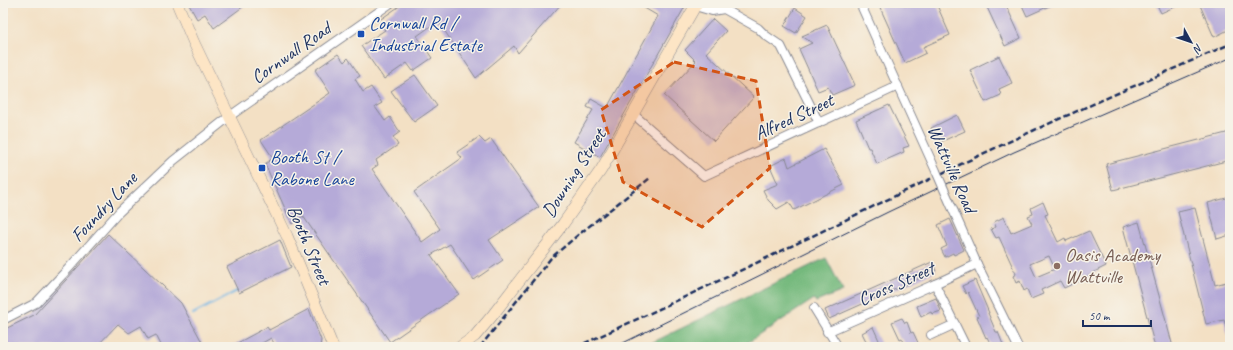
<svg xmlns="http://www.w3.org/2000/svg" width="1233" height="350" font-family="Caveat,sans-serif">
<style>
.forest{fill:#75b97d;stroke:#48746e}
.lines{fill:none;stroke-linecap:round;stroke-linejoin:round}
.stream{stroke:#6cb3e3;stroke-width:2.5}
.building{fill:#b5aad8;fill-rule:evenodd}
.street-casing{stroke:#878891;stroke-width:10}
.secondary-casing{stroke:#878891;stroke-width:12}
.street{stroke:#fff;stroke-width:8}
.secondary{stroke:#fde5c5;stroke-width:11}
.tram{stroke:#1b2f5e;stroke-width:1}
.rail{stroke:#1b2f5e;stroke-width:2.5;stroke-dasharray:6 3;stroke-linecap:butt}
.street-bridge-casing{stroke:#878891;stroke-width:10;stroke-linecap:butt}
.street-bridge{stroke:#fff;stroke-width:8}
.marked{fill:#d45514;fill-opacity:0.2;stroke:#d45514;stroke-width:3;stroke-dasharray:8 5;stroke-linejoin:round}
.transit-dot{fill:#1a4fb4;stroke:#f7f3e8;stroke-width:1.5}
.education-dot{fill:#8d6e63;stroke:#f7f3e8;stroke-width:1.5}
.labels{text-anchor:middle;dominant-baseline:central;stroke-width:3;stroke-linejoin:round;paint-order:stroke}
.transit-label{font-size:19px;fill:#164399;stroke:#f7f3e8;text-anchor:start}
.street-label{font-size:19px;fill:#1b2f5e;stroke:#f7f3e8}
.education-label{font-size:19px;fill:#785e54;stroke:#f7f3e8;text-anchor:start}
</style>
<rect width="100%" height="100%" fill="#f7f3e8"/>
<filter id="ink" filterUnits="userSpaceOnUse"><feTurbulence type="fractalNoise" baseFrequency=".025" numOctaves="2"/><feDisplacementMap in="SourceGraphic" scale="8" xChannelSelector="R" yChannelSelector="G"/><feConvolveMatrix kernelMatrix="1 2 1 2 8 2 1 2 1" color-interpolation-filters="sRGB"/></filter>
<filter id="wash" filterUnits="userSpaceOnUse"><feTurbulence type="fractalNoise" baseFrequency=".012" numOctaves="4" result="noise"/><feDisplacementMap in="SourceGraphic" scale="16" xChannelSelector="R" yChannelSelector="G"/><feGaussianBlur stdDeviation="0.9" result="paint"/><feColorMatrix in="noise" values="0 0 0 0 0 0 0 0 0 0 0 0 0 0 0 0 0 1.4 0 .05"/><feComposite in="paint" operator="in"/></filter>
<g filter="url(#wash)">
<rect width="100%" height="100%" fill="#f3e0c4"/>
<polygon class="forest" points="826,258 843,291 816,302 814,299 741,347 643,347"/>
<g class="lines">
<polyline class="stream" points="193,314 237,291"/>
</g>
<g id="blocks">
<g class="building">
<polygon points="188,3 248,3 214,28 205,14 197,19"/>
<polygon points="404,3 562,3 518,53 514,46 476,78 438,21 417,36 432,58 413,71 407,63 384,79 361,46 385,30 378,21"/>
<polygon points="636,3 687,3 600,157 574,142 593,110 587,107 591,99 607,108 658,16"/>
<polygon points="878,3 903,3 905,6 912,3 936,3 950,35 923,47 926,53 905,63"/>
<polygon points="985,3 1005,3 1021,38 1005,46"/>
<polygon points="1021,3 1056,3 1027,16"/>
<polygon points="1156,3 1183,3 1161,13"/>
<polygon points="1199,3 1230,3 1230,29 1214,37"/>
<polygon points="795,8 807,16 796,33 784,26"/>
<polygon points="713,19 726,31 706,53 754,97 714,141 664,95 696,61 685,50"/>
<polygon points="827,25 855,85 832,95 828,87 818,91 799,49 812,43 802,36"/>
<polygon points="338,54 344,62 348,58 360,76 355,79 363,92 371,87 382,103 375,107 385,121 390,117 400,132 393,137 398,145 376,160 378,165 372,169 422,242 440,229 414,192 462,158 457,152 479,137 485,143 491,139 539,207 489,240 503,260 474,280 450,244 431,255 459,294 390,342 303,216 292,224 265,164 273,158 261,140 330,93 315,70"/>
<polygon points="999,56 1012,83 999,89 1001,95 985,102 970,70"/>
<polygon points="415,75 437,106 414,122 391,91"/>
<polygon points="889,105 909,146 903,148 904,152 877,164 870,148 868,148 856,120"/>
<polygon points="957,115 965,131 938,143 931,128"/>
<polygon points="1230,132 1230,160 1113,190 1106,164"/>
<polygon points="824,149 844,185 794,210 789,202 777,209 768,200 763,190 778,184 770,166 786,158 789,167"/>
<polygon points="1230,197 1230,235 1217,239 1208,203"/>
<path d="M1043 202 1048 214 1045 215 1058 242 1065 238 1066 241 1089 231 1106 266 1092 273 1093 274 1064 288 1060 281 1041 290 1043 294 1031 299 1027 289 1024 291 1020 281 1016 283 1013 276 1016 274 999 237 996 238 991 229 996 227 994 222 1004 217 1011 233 1032 224 1028 216 1033 214 1031 208ZM1049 256 1055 269 1036 277 1030 264Z"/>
<polygon points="1195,208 1215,285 1230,281 1230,334 1228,335 1224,320 1206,324 1178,212"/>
<polygon points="950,219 964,250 954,255 953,253 945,257 941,249 947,246 938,225"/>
<polygon points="1139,222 1173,347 1155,347 1123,227"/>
<polygon points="108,234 181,303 202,342 193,347 162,347 156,335 148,339 141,326 129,333 118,324 96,347 3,347 3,330 34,315"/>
<polygon points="280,240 291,267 239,293 227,267"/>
<polygon points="932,262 936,271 829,319 825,310"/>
<polygon points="975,280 989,313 988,313 996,332 998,332 1004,347 992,347 987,337 986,338 977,317 979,316 968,292 966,294 962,286"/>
<polygon points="936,298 941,311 932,314 931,312 921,317 917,306"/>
<polygon points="309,309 321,340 320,347 276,347 271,338 255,347 230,347 267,327 269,330"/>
<polygon points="902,318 905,323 907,322 911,333 913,332 920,347 906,347 902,338 900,339 892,322"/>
<polygon points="873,327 882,347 869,347 862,333"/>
</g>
</g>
</g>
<g filter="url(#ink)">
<use href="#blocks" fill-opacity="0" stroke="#878891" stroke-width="1"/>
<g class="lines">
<defs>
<g id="street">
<polyline points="860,3 936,171"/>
<polyline points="695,6 712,11 724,9 758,28 765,35 781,46 819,123"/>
<polyline points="633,114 704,176 898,86"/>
<polyline points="954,212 977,264 1018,347"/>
<polyline points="935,284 966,347"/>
<polyline points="814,308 838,347"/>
<polyline points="3,320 36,303 68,269 119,212 173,161 230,116 391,3"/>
<polyline points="827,332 935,284 977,264"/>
<polyline points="931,335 955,324"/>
</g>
<g id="secondary">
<polyline points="177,3 194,43 287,236 333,347"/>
<polyline points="460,347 475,336 492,316 563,224 601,170 697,3"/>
</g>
</defs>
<use href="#street" class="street-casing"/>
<use href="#secondary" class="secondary-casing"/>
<use href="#street" class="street"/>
<use href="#secondary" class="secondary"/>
<polyline class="tram" points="615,347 888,212 1014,152 1230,58"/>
<g class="rail">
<polyline points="480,347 551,258 578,235 650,178"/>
<path d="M576 347C694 294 810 237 926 181 1026 132 1128 89 1230 44"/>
</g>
<defs>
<polyline id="street-bridge" points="936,171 954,212"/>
</defs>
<use href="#street-bridge" class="street-bridge-casing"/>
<use href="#street-bridge" class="street-bridge"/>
</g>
</g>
<path class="marked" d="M674 62 756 81 770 168 702 227 623 182 601 110Z"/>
<g class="transit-dot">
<rect x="357" y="30" width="8" height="8" rx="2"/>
<rect x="258" y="164" width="8" height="8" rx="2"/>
</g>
<circle class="education-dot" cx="1057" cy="266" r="4"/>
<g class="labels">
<g class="transit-label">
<text x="369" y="23">Cornwall Rd /<tspan x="369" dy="22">Industrial Estate</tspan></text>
<text x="270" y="157">Booth St /<tspan x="270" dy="22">Rabone Lane</tspan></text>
</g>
<g class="street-label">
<text transform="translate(291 53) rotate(-35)">Cornwall Road</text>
<text transform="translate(794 117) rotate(-25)">Alfred Street</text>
<text transform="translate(952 169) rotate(66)">Wattville Road</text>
<text transform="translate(574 173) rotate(-57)">Downing Street</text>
<text transform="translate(104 207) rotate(-47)">Foundry Lane</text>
<text transform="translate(309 245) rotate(67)">Booth Street</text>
<text transform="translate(896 284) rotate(-24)">Cross Street</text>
</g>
<g class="education-label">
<text x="1065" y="255">Oasis Academy<tspan x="1065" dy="22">Wattville</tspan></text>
</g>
</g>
<rect width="1233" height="350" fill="none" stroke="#f7f3e8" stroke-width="16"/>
<g transform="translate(1191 42) rotate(130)" stroke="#f7f3e8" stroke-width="3" paint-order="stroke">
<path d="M0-3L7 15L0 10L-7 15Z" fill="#1b2f5e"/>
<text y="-6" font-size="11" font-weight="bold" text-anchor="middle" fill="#1b2f5e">N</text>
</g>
<path d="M1083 320v6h68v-6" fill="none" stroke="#1b2f5e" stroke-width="2"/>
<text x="1089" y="320" font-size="12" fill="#1b2f5e" stroke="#f7f3e8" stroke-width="3" paint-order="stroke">50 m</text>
</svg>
